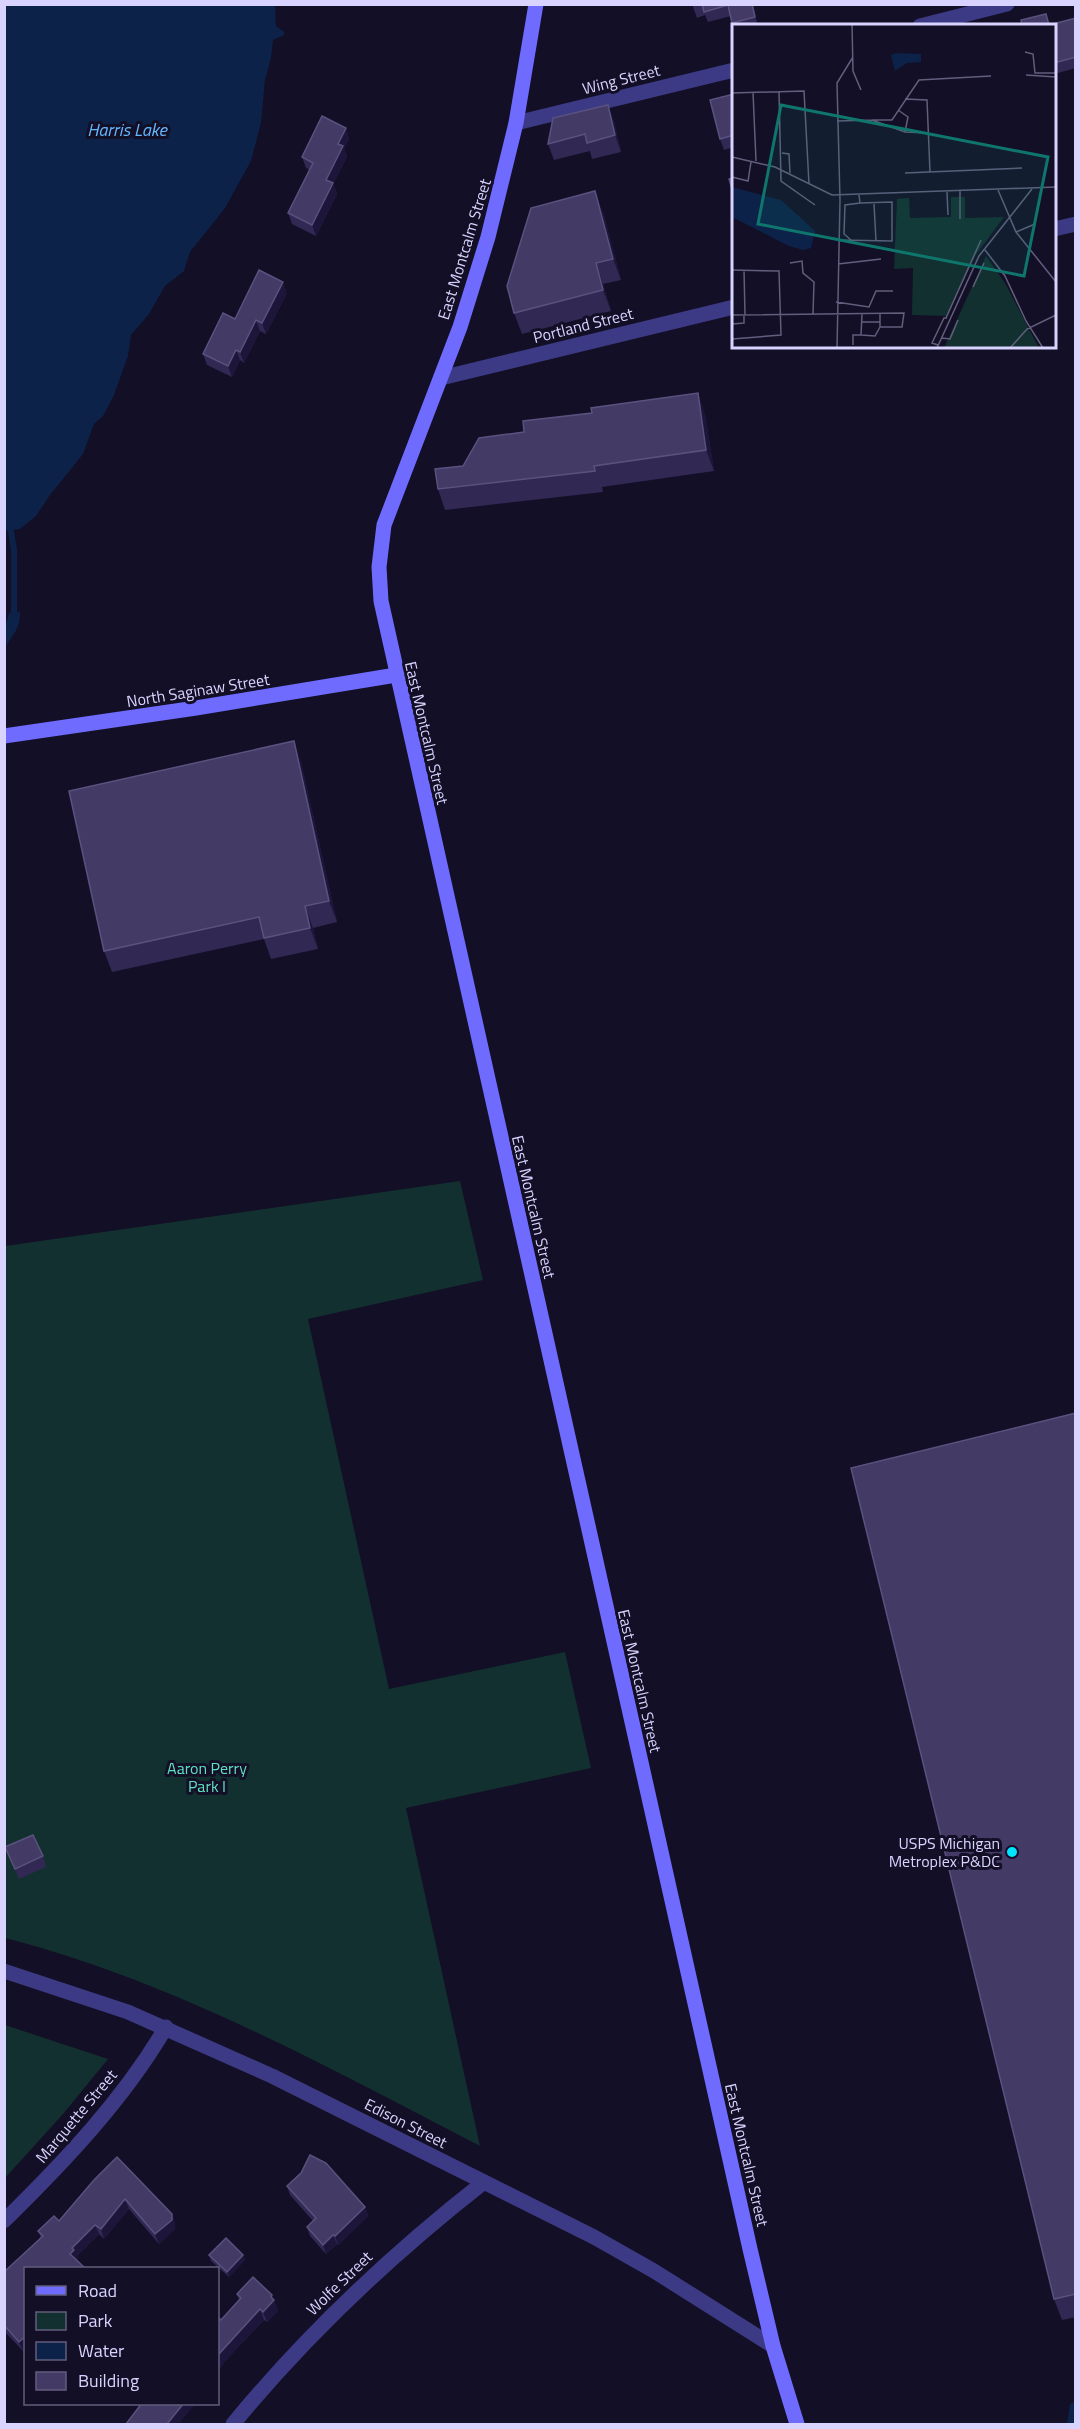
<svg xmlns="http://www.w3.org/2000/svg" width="1080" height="2429" font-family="'Titillium Web',sans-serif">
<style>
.green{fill:#12302f}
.water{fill:#0c2248}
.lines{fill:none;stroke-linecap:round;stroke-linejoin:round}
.stream{stroke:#0c2248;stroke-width:6}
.street{stroke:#3d3a85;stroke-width:15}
.secondary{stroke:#6f6bff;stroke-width:15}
.wall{fill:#312854}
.shaded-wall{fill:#1d163a}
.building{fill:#433a66;stroke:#5a527e;stroke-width:1.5}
.poi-dot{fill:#00e5ff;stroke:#130f26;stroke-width:2}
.labels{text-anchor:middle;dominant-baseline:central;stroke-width:6;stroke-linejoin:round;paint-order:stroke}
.street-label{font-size:16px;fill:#d9d4ff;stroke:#130f26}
.park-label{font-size:16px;fill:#5fe0c0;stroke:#130f26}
.poi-label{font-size:16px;fill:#d9d4ff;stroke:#130f26;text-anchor:end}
.water-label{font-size:18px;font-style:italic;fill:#62b6ff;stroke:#130f26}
.inset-road{fill:none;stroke:#625e7d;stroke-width:1.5}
.view{fill:#0f766e;fill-opacity:0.15;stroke:#0f766e;stroke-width:3}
.inset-edge{fill:none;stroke:#d9d4ff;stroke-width:3}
</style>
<rect width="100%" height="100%" fill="#130f26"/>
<g class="green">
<path d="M460 1181 483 1280 308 1319 389 1689 565 1652 591 1768 406 1808 480 2146C327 2067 173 1981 5 1938V1246Z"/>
<polygon points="5,2025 108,2059 63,2114 5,2178"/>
</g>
<g class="water">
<polygon points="5,4 275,5 276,26 284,32 284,35 273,40 271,58 265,80 261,123 251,161 225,208 190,252 184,271 165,286 149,314 131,335 128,356 114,395 103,416 94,424 83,454 50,495 36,516 20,529 4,531"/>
<path d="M20 612C21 627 13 635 5 647V628L9 613Z"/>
<polygon points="1075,2401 1075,2424 1067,2424 1070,2404"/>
</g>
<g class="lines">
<polyline class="stream" points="11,531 14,550 14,612"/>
<g class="street">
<polyline points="920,26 1007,4"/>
<polyline points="516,123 734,70"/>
<polyline points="1054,229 1076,224"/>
<polyline points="441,378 734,307"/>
<polyline points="4,1971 128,2012 272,2076 594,2237 654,2271 773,2346"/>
<path d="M4 2221C64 2162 124 2099 166 2027"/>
<path d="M233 2424C307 2334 392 2254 484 2182"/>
</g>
<g class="secondary">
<polyline points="536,4 516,123 488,237 460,327 384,525 379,567 381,601 750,2249 773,2346 797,2424"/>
<polyline points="4,736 196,708 396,675"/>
</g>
</g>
<g class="wall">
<polygon points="692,4 753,4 758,26 734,26 731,16 708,22 705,15 697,18"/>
<polygon points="1076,18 1076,68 1054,74 1054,26 1050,25"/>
<polygon points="734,94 734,147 724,150 720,139"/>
<polygon points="1054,94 1057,102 1054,103"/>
<polygon points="614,121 621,152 592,159 590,151 554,160 548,144"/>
<polygon points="346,128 349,139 344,149 347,157 333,184 337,194 316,236 292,224 288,213 310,170 306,168 302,157"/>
<polygon points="603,212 621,280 603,284 611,311 522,334 514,313"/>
<polygon points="287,293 266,334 260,331 244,363 240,360 232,377 207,365 203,354 235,319"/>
<polygon points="705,414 714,471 602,487 603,492 445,510 438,489 463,466"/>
<polygon points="301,762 337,922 313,928 318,949 271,959 264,939 112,972 104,951"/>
<polygon points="1076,1413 1076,2317 1062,2320 1054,2299"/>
<polygon points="5,1847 43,1856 46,1867 19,1879"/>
<polygon points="94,2180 172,2214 175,2224 175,2229 159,2244 129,2209 104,2239 99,2234 77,2256 78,2259 77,2260 26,2268 26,2349 23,2351 4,2331 4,2272 41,2238 38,2231 59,2221"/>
<polygon points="287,2186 365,2207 368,2216 338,2245 337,2244 326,2254 310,2236 307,2227 313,2221 290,2195"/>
<polygon points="209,2255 243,2255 245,2260 229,2277 211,2261"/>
<polygon points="237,2294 272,2295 278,2311 267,2322 264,2320 225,2361 218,2371 218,2317 221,2320 239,2300"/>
</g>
<g class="shaded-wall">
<polygon points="752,4 753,4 758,26 755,17"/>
<polygon points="608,105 614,121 621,152 615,135"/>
<polygon points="346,128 349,139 344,149 347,157 333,184 337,194 316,236 312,225 338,144"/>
<polygon points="595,191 603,212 621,280 613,259"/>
<polygon points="596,263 603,284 611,311 603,290"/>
<polygon points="283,282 287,293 266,334 262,323"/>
<polygon points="256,320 260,331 244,363 240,352"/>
<polygon points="236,350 240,360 232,377 228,366"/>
<polygon points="698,393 705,414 714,471 706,450"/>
<polygon points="294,741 301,762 337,922 329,901"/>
<polygon points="305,906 313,928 318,949 310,928"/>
<polygon points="125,2199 129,2209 104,2239 101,2229"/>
<polygon points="365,2207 368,2216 338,2245 335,2236"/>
<polygon points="172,2214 175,2224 175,2229 159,2244 155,2234"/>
<polygon points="95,2225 99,2234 77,2256 78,2259 74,2263 70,2254 72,2248"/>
<polygon points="333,2235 337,2244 326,2254 323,2245"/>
<polygon points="243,2255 245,2260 229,2277 227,2272"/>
<polygon points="272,2295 278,2311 267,2322 263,2312"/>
<polygon points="260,2309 264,2320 225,2361 218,2371 218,2355"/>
<polygon points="26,2336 26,2349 23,2351 19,2342"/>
<polygon points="184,2403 196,2403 179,2424 167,2424"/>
</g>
<g class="building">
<polygon points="702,4 752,4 755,17 732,23 728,5 704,12"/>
<polygon points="1046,14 1049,25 1076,18 1076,57 1054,63 1054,26 1022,26 1021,20"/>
<polygon points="734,94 734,135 720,139 710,100"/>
<polygon points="608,105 615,135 587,143 585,134 548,144 553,118"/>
<polygon points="322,116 346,128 338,144 343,146 326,180 333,183 312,225 288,213 313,163 302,157"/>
<polygon points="734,178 734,195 729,179"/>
<polygon points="595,191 613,259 596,263 603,290 514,313 507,286 531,208"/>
<polygon points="259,270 283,282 262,323 256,320 240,352 236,350 228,366 203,354 223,313 235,319"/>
<polygon points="698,393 706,450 594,466 595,471 438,489 435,469 463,466 479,438 524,432 523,421 592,413 591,408"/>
<polygon points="294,741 329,901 305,906 310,928 264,938 259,917 104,951 69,791"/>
<polygon points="1076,1413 1076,2294 1054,2299 851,1468"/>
<polygon points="33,1835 43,1856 15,1869 5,1847"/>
<polygon points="310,2155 326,2163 365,2207 335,2236 333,2235 323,2245 307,2227 316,2218 287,2186 301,2173"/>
<polygon points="117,2157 172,2214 172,2220 155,2234 125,2199 101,2229 95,2225 72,2248 74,2250 70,2254 85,2268 26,2268 26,2336 19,2342 4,2325 4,2272 43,2236 38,2231 54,2216 59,2221 94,2180"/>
<polygon points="226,2238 243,2255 227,2272 209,2255"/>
<polygon points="253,2277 272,2295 271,2297 274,2300 263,2312 260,2309 218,2355 218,2317 221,2320 241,2298 237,2294"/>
<polygon points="142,2403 184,2403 167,2424 126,2424"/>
</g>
<circle class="poi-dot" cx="1012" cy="1852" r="6"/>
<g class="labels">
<g class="street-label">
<text transform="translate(621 79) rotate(-14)">Wing Street</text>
<text transform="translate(464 249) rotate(-73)">East Montcalm Street</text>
<text transform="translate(583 325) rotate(-14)">Portland Street</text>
<text transform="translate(198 690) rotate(-9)">North Saginaw Street</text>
<text transform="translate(427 733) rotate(77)">East Montcalm Street</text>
<text transform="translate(534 1207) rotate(77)">East Montcalm Street</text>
<text transform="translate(640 1681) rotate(77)">East Montcalm Street</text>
<text transform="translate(76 2116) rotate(-50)">Marquette Street</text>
<text transform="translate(406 2123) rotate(27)">Edison Street</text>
<text transform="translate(747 2155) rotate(77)">East Montcalm Street</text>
<text transform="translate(339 2283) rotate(-44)">Wolfe Street</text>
</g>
<g class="park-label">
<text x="207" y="1768">Aaron Perry<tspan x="207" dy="18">Park I</tspan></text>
</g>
<g class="poi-label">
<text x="1000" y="1843">USPS Michigan<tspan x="1000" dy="18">Metroplex P&amp;DC</tspan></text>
</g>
<g class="water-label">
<text x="127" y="129">Harris Lake</text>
</g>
</g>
<g transform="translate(732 24)">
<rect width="324" height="324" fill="#130f26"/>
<path d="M219 173H233V194L272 193 243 232 215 292 180 291 181 244 162 245 165 175 177 174 178 194 219 193ZM254 232 273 259 307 324H212Z" fill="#12302f"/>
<path d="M164 29 189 30V38L175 39 163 47 159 31ZM0 163 49 176 83 207 79 224 71 226 57 222 0 193Z" fill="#0c2248"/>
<path class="inset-road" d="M120 0 121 47 129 66M293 28 301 30 303 49H324M294 51 324 53M47 67 49 157 83 181M21 68 24 137M0 69 72 67 77 160M173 75 195 76 198 148M166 86 176 93 173 108M140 96H160L187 56 259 52M105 97 140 96 173 108 196 109M50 129 57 130 58 149M0 133 43 143 100 171 324 163M173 149 290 144M0 153 16 157 19 138M266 166 284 208 324 258M215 168 216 191M142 180 144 217M228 195V167M284 208 303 200M107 216 160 217V178L128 179 127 171M119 216 112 210 113 181 128 179M253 226 273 252 294 297 311 324M58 239 70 237 71 249 82 258 81 290M106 240 149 235M0 246 47 247 49 311 0 315M12 246 13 291M241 263 252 239M104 278 137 283 144 267H161M0 291 172 289 170 303H148V290M214 294 249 216M129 298H148M0 300 12 299V292M129 311 143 312 148 303M210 314 218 315 226 296M121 321V311H129L130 290M206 321 200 319 212 294H215M105 324 108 176 105 59 121 33M205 324 247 232 300 165M278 324 295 305 324 291"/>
<path class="view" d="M49 81 316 133 292 252 26 200Z"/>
<rect width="324" height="324" class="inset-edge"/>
</g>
<rect width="1080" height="2429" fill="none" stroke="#d9d4ff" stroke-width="12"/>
<rect x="24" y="2267" width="195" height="138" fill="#130f26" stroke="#625e7d" stroke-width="1.5"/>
<rect x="36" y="2286" width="30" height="9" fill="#6f6bff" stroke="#625e7d" stroke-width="1.5"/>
<text x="78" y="2297" font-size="18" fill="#d9d4ff">Road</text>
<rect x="36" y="2312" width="30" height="18" fill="#12302f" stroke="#625e7d" stroke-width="1.5"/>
<text x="78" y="2327" font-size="18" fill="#d9d4ff">Park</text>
<rect x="36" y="2342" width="30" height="18" fill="#0c2248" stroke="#625e7d" stroke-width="1.5"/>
<text x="78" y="2357" font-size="18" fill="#d9d4ff">Water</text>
<rect x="36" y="2372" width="30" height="18" fill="#433a66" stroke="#625e7d" stroke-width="1.5"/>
<text x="78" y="2387" font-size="18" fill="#d9d4ff">Building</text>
</svg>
